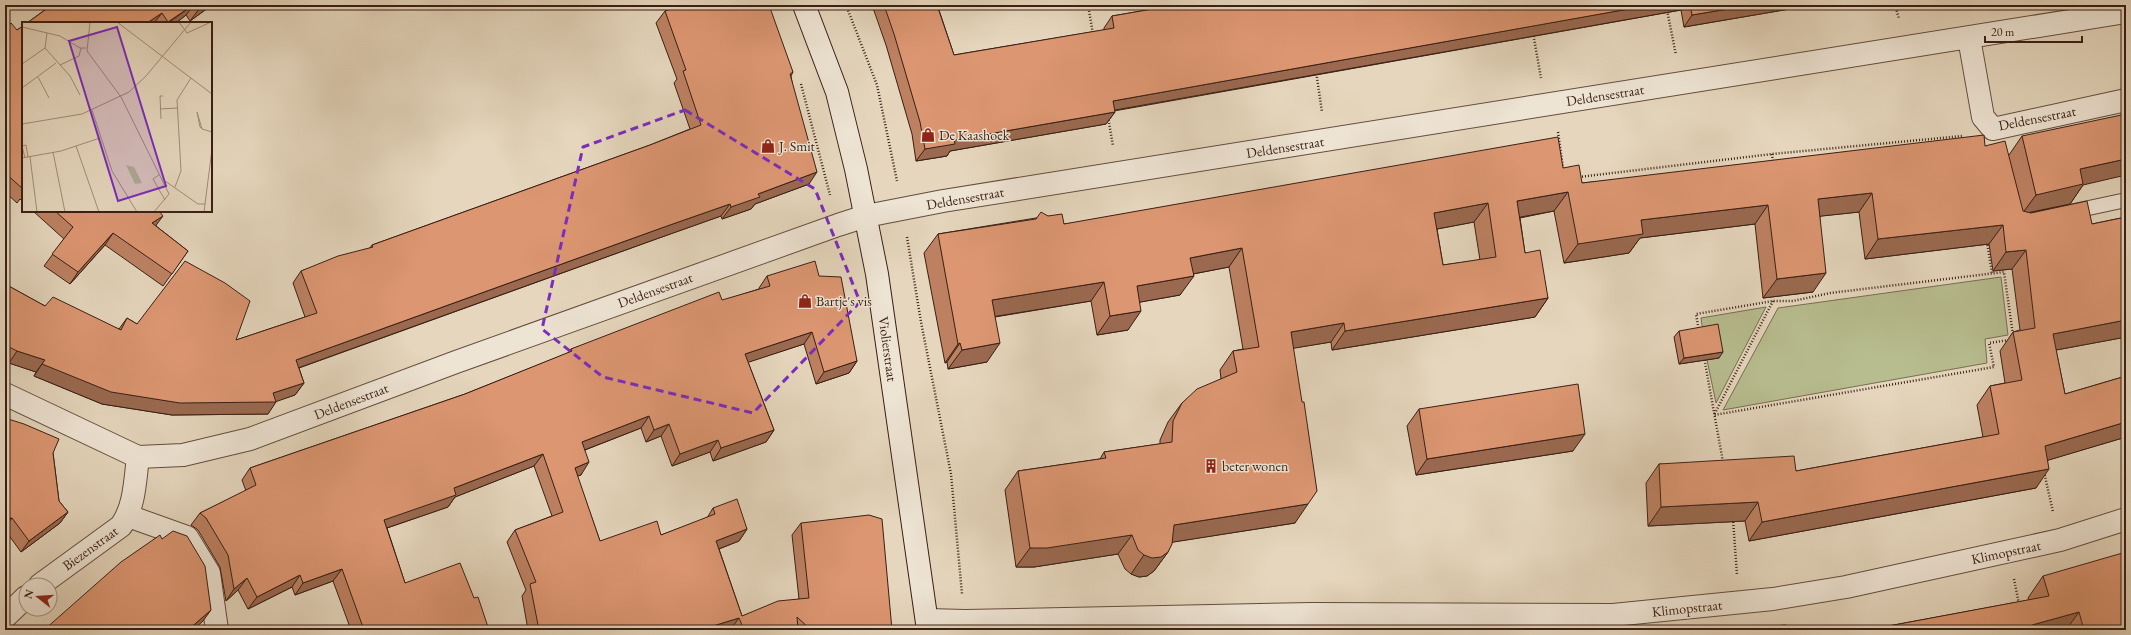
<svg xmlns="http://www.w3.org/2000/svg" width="2131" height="635" font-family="'EB Garamond',serif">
<rect width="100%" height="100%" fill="#e5d6bd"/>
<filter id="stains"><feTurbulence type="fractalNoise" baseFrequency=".005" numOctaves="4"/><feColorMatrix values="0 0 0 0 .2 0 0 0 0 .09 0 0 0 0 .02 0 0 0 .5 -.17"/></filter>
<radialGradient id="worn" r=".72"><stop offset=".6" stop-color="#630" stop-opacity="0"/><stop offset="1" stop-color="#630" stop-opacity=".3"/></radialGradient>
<g fill="#b7bd8f" stroke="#786e52">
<path d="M 2001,277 L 2008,335 L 1985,339 L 1987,363 L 1723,410 L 1778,308 Z"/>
<path d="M 1766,307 L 1716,403 L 1707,360 L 1701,318 Z"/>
</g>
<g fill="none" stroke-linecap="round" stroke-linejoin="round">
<defs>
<path id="service" d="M 2070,212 L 2126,200"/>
<g id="minor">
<path d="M 1969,38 L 1983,117 L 1993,129 L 2126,100"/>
<path d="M 5,394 L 138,457 L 183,455 L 250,439 L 456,362 L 838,225 L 866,216 L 943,201 L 2126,12"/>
<path d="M 128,516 L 187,537 L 209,573 L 217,630"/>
<path d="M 40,585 L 121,526 C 135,506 135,480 138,457"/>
<path d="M 5,617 L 26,597"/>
<path d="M 928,620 L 965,621 L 1312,614 L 1613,615 L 1773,599 L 1846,587 L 2060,540 L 2126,519"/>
</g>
<path id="secondary" d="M 804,5 L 837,92 L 856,169 L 877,274 L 928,630"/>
</defs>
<use href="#service" stroke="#644d3e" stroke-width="16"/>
<use href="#minor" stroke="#644d3e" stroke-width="24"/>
<use href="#secondary" stroke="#391f14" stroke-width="24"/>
<g stroke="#391f14" stroke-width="2.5" stroke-dasharray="1 2" stroke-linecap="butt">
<path d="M 846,5 L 877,85 L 897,181"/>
<path d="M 1088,5 L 1093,34"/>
<path d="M 1666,5 L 1676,55"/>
<path d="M 1895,5 L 1899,19"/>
<path d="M 1533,33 L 1541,78"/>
<path d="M 1316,71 L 1322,112"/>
<path d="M 801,84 L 830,195"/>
<path d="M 1108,117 L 1113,146"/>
<path d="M 1558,132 L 1563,168"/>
<path d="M 1772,154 L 1773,163"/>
<path d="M 1579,177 L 1772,154 L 1962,136"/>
<path d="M 907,237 L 921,322 L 951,474 L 962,594"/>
<path d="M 1987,242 L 1992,273"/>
<path d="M 1773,301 L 1714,415 L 1994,367 L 1989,343 L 2009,340"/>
<path d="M 1699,331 L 1696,314 L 1773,301 L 1793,301 L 1830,293 L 2004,272 L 2013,335"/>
<path d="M 1704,357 L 1723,462"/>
<path d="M 2044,472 L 2053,512"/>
<path d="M 1733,519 L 1737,575"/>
<path d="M 2014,579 L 2019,604"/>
</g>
<use href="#service" stroke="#eee4d4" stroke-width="14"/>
<use href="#minor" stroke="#eee4d4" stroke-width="22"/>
<use href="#secondary" stroke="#eee4d4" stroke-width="22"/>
</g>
<g fill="#bd8162" stroke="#391f14" fill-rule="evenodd">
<path d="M 51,5 L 212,5 L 190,21 L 186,15 L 176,23 L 27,23 L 50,6 Z"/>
<path d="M 872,5 L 952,5 L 939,10 L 954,55 L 1104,30 L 1104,28 L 1112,16 L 1176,5 L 1813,5 L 1684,27 L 1681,10 L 1642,17 L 1114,111 L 1115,112 L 1106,124 L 950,151 L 947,156 L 916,161 L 912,134 L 886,45 Z"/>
<path d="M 665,11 L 793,72 L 791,76 L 809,184 L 755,204 L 751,209 L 722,219 L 721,216 L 659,238 L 299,368 L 304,383 L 295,395 L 276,401 L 268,414 L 172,415 L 102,404 L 34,376 L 36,372 L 9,363 L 5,361 L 5,284 L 45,306 L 119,329 L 127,318 L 137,324 L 236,340 L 305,317 L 293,283 L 301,271 L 370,248 L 372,245 L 650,145 L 690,129 L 674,83 L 677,79 L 656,23 Z"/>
<path d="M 23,26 L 23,202 L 20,199 L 17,203 L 5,192 L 5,28 L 17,30 Z"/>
<path d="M 2022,136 L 2083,185 L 2070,204 L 2029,213 L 2092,224 L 2126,217 L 2126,337 L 2056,350 L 2065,394 L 2126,376 L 2126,437 L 2048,460 L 2036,488 L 1749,541 L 1745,521 L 1648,526 L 1646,483 L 1659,464 L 1796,471 L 1983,437 L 1977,405 L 1990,386 L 2005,383 L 2000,351 L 2013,332 L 2020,330 L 2012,269 L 1993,271 L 1989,244 L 1865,259 L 1859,212 L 1820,216 L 1813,292 L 1763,298 L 1755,224 L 1640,238 L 1629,253 L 1564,263 L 1554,211 L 1520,218 L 1525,253 L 1548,298 L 1535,317 L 1332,350 L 1331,342 L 1293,348 L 1295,523 L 1172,542 L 1168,552 L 1154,571 L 1147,576 L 1139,577 L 1131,574 L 1125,569 L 1118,554 L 1034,567 L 1016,567 L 1005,490 L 1018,471 L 1100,459 L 1104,452 L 1160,444 L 1160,440 L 1168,422 L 1182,403 L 1221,379 L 1220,370 L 1233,351 L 1243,349 L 1229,267 L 1193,274 L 1180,295 L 1140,302 L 1128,330 L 1097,335 L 1091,301 L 995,317 L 987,362 L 948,369 L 947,362 L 945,363 L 924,253 L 938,234 L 1048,216 L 1064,224 L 1563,168 L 1582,183 L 1985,146 L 2009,155 ZM 1474,222 L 1480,260 L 1443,265 L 1437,229 Z"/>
<path d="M 33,211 L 159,211 L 156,226 L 188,251 L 163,286 L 105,245 L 70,284 L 44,266 L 64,239 Z"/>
<path d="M 767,276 L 819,276 L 857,361 L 849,373 L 816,384 L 804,344 L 748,362 L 774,430 L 766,442 L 713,461 L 710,452 L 672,466 L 661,436 L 646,442 L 641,428 L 585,450 L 581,475 L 577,476 L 600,541 L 661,535 L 707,518 L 713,508 L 747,529 L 739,541 L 719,549 L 742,616 L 799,599 L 792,535 L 801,523 L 892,630 L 528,630 L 522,596 L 526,590 L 507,542 L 515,530 L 552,516 L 534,466 L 455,497 L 448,507 L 387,528 L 405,583 L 474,598 L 489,630 L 351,630 L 333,581 L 295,595 L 292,587 L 248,609 L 238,590 L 226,601 L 220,567 L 198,530 L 191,525 L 200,513 L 246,491 L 242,480 L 250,468 L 465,394 L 568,353 L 571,349 L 759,289 L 759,288 Z"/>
<path d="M 1679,331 L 1719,358 L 1679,364 L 1674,337 Z"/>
<path d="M 1419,409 L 1573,451 L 1416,475 L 1407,426 Z"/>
<path d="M 5,418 L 53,453 L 59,501 L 68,512 L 60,523 L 21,552 L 5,530 Z"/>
<path d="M 2043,576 L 2126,630 L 1867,630 L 2029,600 L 2028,598 Z"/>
</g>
<g fill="#9a6950" stroke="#391f14">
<path d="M 193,5 L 194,5 L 186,15 L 176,23 L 168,23 Z"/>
<path d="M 204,5 L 212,5 L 190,21 L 199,9 Z"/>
<path d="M 934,5 L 952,5 L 928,13 Z"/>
<path d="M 1650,5 L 1685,5 L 1681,10 L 1104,112 L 1113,101 Z"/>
<path d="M 1752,5 L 1813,5 L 1684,27 L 1692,15 Z"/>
<path d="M 162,13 L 154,23 L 147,23 Z"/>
<path d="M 1115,112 L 1106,124 L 950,151 L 947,156 L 916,161 L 925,149 L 954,140 Z"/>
<path d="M 2126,159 L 2126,175 L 2083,185 L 2070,204 L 2022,214 L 2036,195 L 2080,169 Z"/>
<path d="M 817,172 L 809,184 L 755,204 L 751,209 L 722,219 L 731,207 L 758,194 Z"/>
<path d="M 1568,192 L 1554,211 L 1504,220 L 1517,201 Z"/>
<path d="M 1872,193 L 1859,212 L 1804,218 L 1818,199 Z"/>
<path d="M 1488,203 L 1474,222 L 1421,232 L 1434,213 Z"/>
<path d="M 730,204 L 721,216 L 659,238 L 287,372 L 296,360 L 667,226 Z"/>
<path d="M 1768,205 L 1755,224 L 1640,238 L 1629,253 L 1564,263 L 1578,244 L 1641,220 Z"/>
<path d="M 163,216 L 154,228 L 152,223 Z"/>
<path d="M 2003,225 L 1989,244 L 1865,259 L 1878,239 Z"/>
<path d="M 113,233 L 105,245 L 70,284 L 78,272 Z"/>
<path d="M 1242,248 L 1229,267 L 1177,277 L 1190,258 Z"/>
<path d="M 2026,250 L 2012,269 L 1993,271 L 2006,252 Z"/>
<path d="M 1826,273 L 1813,292 L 1763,298 L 1777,279 Z"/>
<path d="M 1194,276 L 1180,295 L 1124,305 L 1137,286 Z"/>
<path d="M 1104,282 L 1091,301 L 979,319 L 992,300 Z"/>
<path d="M 1548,298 L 1535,317 L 1332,350 L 1345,331 Z"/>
<path d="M 1141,311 L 1128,330 L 1097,335 L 1110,316 Z"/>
<path d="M 2126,320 L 2126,337 L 2040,353 L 2053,334 Z"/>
<path d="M 1344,323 L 1331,342 L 1277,351 L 1291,332 Z"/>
<path d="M 812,332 L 804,344 L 737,366 L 745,354 Z"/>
<path d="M 960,343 L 947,362 L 945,363 L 958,344 Z"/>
<path d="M 1000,343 L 987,362 L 948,369 L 962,350 Z"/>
<path d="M 17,351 L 45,360 L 36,372 L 9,363 Z"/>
<path d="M 1723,352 L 1719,358 L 1679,364 L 1684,358 Z"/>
<path d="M 857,361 L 849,373 L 816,384 L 824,372 Z"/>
<path d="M 42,364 L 273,393 L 304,383 L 295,395 L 275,402 L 276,402 L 268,414 L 172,415 L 102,404 L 34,376 Z"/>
<path d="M 649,416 L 641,428 L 574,454 L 582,442 Z"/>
<path d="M 2126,422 L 2126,437 L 2032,465 L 2045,446 Z"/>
<path d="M 669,424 L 661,436 L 646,442 L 654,430 Z"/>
<path d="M 774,430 L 766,442 L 713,461 L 721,448 Z"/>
<path d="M 1585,434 L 1573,451 L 1416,475 L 1427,459 Z"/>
<path d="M 718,440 L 710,452 L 672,466 L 680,454 Z"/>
<path d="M 543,454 L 534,466 L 455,497 L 448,507 L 375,532 L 384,520 L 454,488 Z"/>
<path d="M 589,462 L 581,475 L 566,480 L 575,468 Z"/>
<path d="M 2049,469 L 2036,488 L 1749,541 L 1762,522 Z"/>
<path d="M 1758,502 L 1745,521 L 1648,526 L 1661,507 Z"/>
<path d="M 1308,504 L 1295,523 L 1161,544 L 1174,525 Z"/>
<path d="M 68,512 L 60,523 L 21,552 L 29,541 Z"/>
<path d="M 12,518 L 5,527 L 5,519 Z"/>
<path d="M 747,529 L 739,541 L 708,553 L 716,541 Z"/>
<path d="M 1132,535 L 1118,554 L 1034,567 L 1016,567 L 1030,548 Z"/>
<path d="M 1168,552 L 1154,571 L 1147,576 L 1139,577 L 1131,574 L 1144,555 Z"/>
<path d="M 342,569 L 333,581 L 295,595 L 303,583 Z"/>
<path d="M 300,575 L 292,587 L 248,609 L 257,597 Z"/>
<path d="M 247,578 L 238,590 L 226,601 L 234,589 Z"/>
<path d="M 211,610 L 203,621 L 193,630 L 188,630 Z"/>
<path d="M 2079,612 L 2066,630 L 2028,630 L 2032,625 Z"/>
<path d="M 739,618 L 730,630 L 700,630 Z"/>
</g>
<g fill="#dc9672" stroke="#391f14" fill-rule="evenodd">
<path d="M 52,5 L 193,5 L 168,22 L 162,13 L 147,23 L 27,23 Z"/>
<path d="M 196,5 L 204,5 L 199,9 Z"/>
<path d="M 681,5 L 769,5 L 793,72 L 790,74 L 817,172 L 758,194 L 760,197 L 731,207 L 730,204 L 667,226 L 296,360 L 304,383 L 273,393 L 276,402 L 180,403 L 111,392 L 42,364 L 45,360 L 17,351 L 5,345 L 5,284 L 45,306 L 53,297 L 121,330 L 127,318 L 137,324 L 185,261 L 225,283 L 250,301 L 236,340 L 317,313 L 301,271 L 338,256 L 373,247 L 372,245 L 650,145 L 701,125 L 683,71 L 686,70 L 665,11 Z"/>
<path d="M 884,5 L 937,5 L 954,55 L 1114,28 L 1112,16 L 1176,5 L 1651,5 L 1113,101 L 1115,112 L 954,140 L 955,144 L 925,149 L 920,122 L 894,34 Z"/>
<path d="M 1690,5 L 1752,5 L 1692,15 Z"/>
<path d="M 11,23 L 17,30 L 23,26 L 23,189 L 5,173 L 5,28 Z"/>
<path d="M 2126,114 L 2126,159 L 2080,169 L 2083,184 L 2036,195 L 2022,136 Z"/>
<path d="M 1984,135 L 1985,146 L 2005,141 L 2023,211 L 2031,213 L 2087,201 L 2092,224 L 2126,217 L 2126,320 L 2053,334 L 2065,394 L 2126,376 L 2126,422 L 2045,446 L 2049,469 L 1762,522 L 1758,502 L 1661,507 L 1659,464 L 1794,456 L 1796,471 L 1999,434 L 1990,386 L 2022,380 L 2013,332 L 2035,328 L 2026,250 L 2006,252 L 2003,225 L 1878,239 L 1872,193 L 1818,199 L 1826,273 L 1777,279 L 1768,205 L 1641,220 L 1643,234 L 1578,244 L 1568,192 L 1517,201 L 1525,253 L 1540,250 L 1548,298 L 1345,331 L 1344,323 L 1291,332 L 1302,402 L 1304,402 L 1317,491 L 1308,504 L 1174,525 L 1172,544 L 1168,552 L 1161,557 L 1152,558 L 1144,555 L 1138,550 L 1132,535 L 1047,548 L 1030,548 L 1018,471 L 1106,458 L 1104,452 L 1172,442 L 1173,421 L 1182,403 L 1197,389 L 1237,372 L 1233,351 L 1259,347 L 1242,248 L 1190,258 L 1194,276 L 1137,286 L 1141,311 L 1110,316 L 1104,282 L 992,300 L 1000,343 L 962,350 L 960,343 L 958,344 L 938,234 L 1036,219 L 1041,212 L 1048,216 L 1062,214 L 1064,224 L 1558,137 L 1563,168 L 1579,165 L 1582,183 ZM 1488,203 L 1496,257 L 1443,265 L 1434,213 Z"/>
<path d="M 55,211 L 159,211 L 163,216 L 152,223 L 188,251 L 172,274 L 113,233 L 78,272 L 52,254 L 73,227 Z"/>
<path d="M 815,261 L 819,276 L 841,277 L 857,361 L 824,372 L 812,332 L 745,354 L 774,430 L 721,448 L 718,440 L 680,454 L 669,424 L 654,430 L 649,416 L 582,442 L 589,462 L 575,468 L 600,541 L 657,521 L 661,535 L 715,514 L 713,508 L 737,499 L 747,529 L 716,541 L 742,616 L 778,601 L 809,598 L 801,523 L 869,515 L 882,519 L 892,630 L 811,630 L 797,617 L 798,630 L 744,630 L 739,618 L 700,630 L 539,630 L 530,584 L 536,582 L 515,530 L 563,512 L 543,454 L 454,488 L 456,495 L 384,520 L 405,583 L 460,563 L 474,598 L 478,597 L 489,630 L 364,630 L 342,569 L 303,583 L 300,575 L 257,597 L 247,578 L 234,589 L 228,555 L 206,518 L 200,513 L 256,485 L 250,468 L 465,394 L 572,351 L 571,349 L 719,292 L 722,300 L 770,286 L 767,276 Z"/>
<path d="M 1718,324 L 1723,352 L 1684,358 L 1679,331 Z"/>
<path d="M 1578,384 L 1585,434 L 1427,459 L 1419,409 Z"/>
<path d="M 5,418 L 24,424 L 59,439 L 53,453 L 59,501 L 68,512 L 29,541 L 12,518 L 5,519 Z"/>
<path d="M 173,531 L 187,536 L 205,566 L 211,610 L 188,630 L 44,630 L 121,562 L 160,535 L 162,539 Z"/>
<path d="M 2126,552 L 2126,630 L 2084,630 L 2079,612 L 2032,625 L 2033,630 L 1867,630 L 2049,596 L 2043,576 Z"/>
<path d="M 1786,625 L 1787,630 L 1716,630 Z"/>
<path d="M 1176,627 L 1176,630 L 1066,630 L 1066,629 Z"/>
</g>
<path fill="none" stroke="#7b2cbf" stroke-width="3" stroke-dasharray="8 5" stroke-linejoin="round" d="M 685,110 L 815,189 L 860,302 L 753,413 L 603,377 L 542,329 L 583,147 Z"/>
<defs>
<symbol id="shop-bare" viewBox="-9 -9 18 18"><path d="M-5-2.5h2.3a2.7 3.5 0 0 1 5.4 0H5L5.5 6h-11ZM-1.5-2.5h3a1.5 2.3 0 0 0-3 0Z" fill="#8f2418" stroke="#eee4d4" stroke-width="2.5" paint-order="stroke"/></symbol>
<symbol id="building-bare" viewBox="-9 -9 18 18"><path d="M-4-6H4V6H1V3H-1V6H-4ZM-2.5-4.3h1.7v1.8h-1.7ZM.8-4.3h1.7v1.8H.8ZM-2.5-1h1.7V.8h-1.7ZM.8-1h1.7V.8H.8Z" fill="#8f2418" stroke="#eee4d4" stroke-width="2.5" paint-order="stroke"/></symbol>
</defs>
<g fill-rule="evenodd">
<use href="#shop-bare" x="918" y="125" width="20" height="20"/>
<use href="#shop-bare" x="758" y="136" width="20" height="20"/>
<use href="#shop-bare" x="795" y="291" width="20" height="20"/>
<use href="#building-bare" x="1201" y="456" width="20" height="20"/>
</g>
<g text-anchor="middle" stroke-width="3" stroke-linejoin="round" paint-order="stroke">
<g font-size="14" fill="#391f14" stroke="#eee4d4">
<text transform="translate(1605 95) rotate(-9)" y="5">Deldensestraat</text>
<text transform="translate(2037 118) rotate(-11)" y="5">Deldensestraat</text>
<text transform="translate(1285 147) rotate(-9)" y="5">Deldensestraat</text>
<text transform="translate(965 198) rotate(-10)" y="5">Deldensestraat</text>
<text transform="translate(655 290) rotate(-20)" y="5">Deldensestraat</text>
<text transform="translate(888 349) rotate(82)" y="5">Violierstraat</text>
<text transform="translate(351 401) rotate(-21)" y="5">Deldensestraat</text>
<text transform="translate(90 548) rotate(-36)" y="5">Biezenstraat</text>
<text transform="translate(2006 552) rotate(-12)" y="5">Klimopstraat</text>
<text transform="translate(1687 608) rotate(-6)" y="5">Klimopstraat</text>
</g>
<g font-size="14" fill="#391f14" stroke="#eee4d4" text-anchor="start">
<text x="939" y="140">De Kaashoek</text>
<text x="779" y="151">J. Smit</text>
<text x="816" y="306">Bartje's vis</text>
<text x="1222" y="471">beter wonen</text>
</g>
</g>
<g transform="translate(22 22)">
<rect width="190" height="190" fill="#e5d6bd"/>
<path d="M 104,143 L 112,145 L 120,161 L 113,162 Z" fill="#b7bd8f"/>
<path fill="none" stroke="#a08d79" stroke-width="1" d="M 68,0 L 65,29 L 99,75 L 147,172 L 132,190M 95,0 L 190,72M 157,0 L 165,11 L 189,0M 0,5 L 38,14 L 58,26 L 64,26M 23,26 L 48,54 L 58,73M 0,42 L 23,26 L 25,11M 38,43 L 57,34 L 59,26M 16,55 L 27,76M 0,66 L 34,41M 138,87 L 155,86M 70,88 L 90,149 L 115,190M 139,97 L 138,74 L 141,74M 0,102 L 60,92 L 107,70 L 124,54 L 169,0M 180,107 L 175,90 L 178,105 L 180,107 L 190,110M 54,124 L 77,190M 31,130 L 43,190M 8,135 L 15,190M 0,136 L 39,129 L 78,116M 3,136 L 0,124 L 4,123 L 6,135M 137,153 L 131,157 L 143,178M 143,159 L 176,182 L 183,182M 153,165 L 159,149 L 155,78 L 169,56M 182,190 L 190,127"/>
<path fill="#7b2cbf" fill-opacity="0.15" stroke="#7b2cbf" stroke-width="2" d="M 95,5 L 144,164 L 96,179 L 47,19 Z"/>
<rect width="190" height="190" fill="none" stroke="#391f14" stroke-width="2"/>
</g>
<rect width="2131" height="635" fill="none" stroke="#e5d6bd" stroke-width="20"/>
<rect x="6" y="6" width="2119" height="623" fill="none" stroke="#391f14" stroke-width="2"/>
<rect x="10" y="10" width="2111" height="615" fill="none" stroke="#391f14"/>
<g transform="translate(38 597) rotate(287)"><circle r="19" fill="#eee4d4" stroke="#a69587"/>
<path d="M0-3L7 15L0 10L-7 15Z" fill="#8f2418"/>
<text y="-6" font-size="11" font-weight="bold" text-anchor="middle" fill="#391f14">N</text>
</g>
<path d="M1985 36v6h97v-6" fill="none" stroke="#391f14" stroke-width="2"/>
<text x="1991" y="36" font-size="12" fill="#391f14" stroke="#eee4d4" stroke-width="3" paint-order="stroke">20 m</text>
<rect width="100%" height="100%" filter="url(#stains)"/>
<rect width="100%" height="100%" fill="url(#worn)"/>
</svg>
